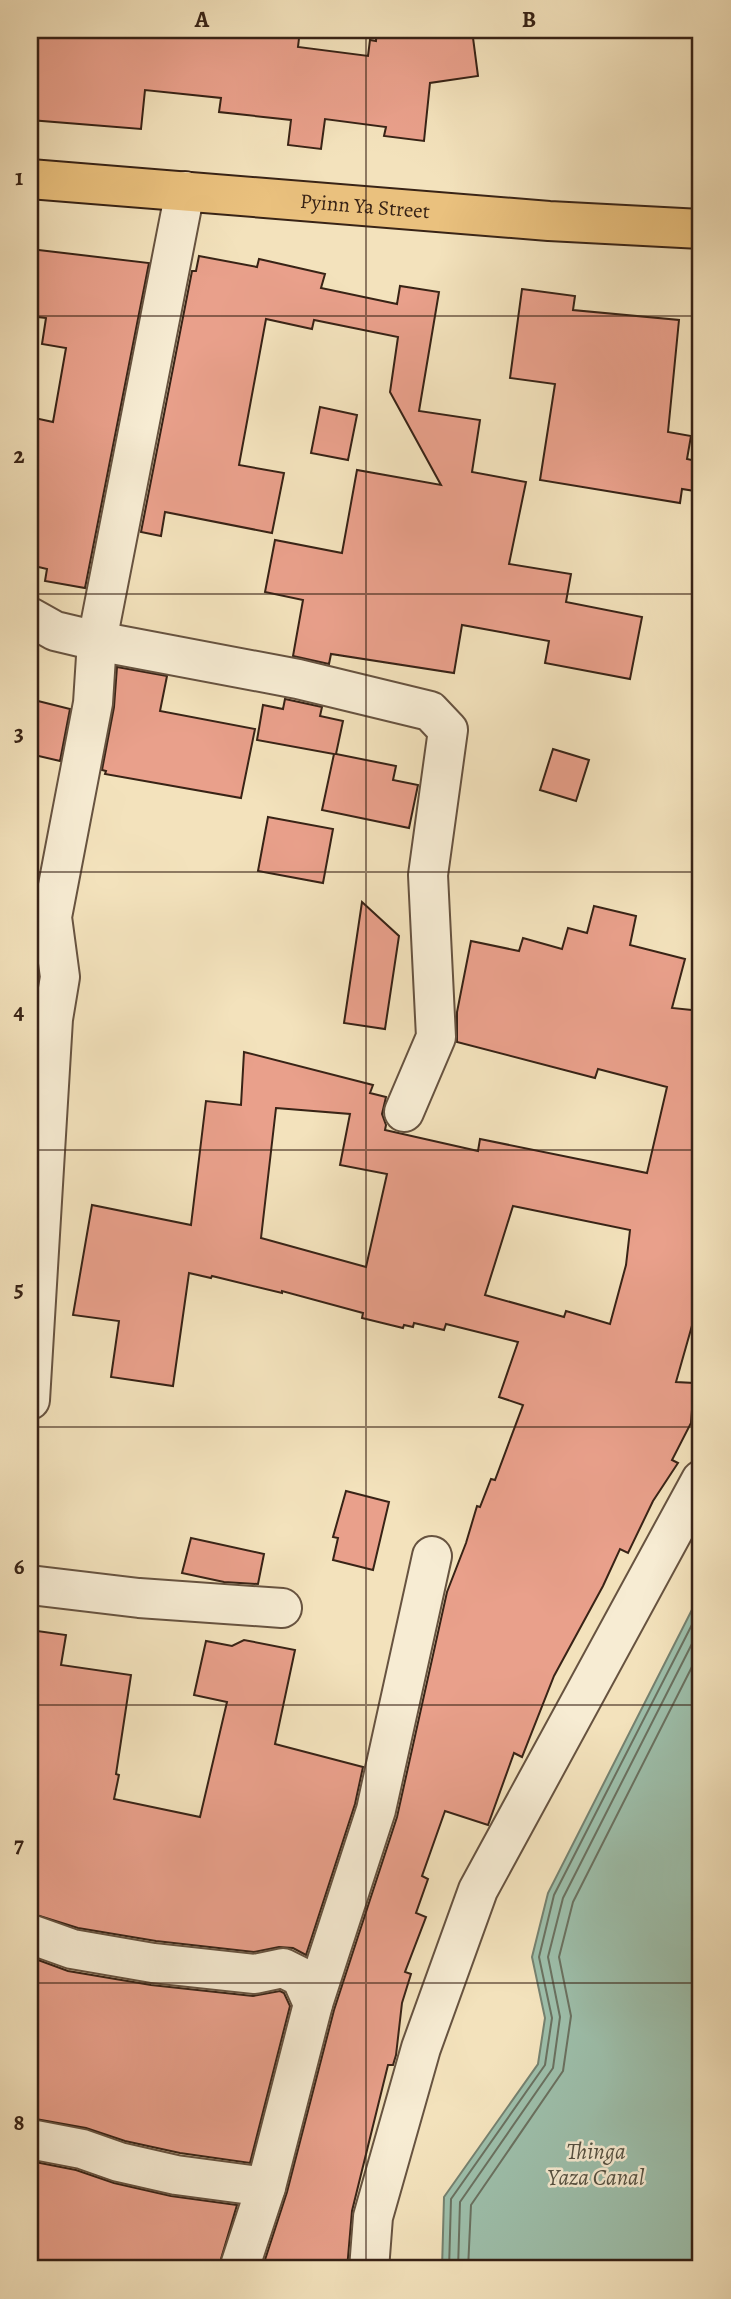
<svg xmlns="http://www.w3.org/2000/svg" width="731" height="2299" font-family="Alegreya,serif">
<rect width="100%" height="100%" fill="#f3e2bc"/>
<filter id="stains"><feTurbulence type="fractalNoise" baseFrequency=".00286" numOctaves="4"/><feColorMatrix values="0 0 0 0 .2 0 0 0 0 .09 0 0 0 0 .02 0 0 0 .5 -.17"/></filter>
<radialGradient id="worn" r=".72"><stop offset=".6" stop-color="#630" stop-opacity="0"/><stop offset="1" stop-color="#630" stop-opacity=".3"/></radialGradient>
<path fill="#9dbfab" stroke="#75816f" stroke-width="2" d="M 701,1592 L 701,2269 L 442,2269 L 444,2197 L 538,2064 L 545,2018 L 532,1957 L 548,1893 Z"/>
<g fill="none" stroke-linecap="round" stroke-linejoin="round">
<g stroke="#6a7160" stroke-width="2">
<path d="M 449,2269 L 451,2199 L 545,2065 L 552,2018 L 539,1957 L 554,1895 L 701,1607"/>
<path d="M 458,2269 L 460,2202 L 553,2068 L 560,2017 L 548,1957 L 563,1898 L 701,1626"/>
<path d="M 468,2269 L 471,2205 L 563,2071 L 571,2016 L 559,1957 L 573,1902 L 701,1649"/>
</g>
</g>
<g fill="#e9a08b" stroke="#382316" stroke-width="2" fill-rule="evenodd">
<path d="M 30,30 L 300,30 L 298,47 L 368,56 L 370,40 L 376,41 L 377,30 L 472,30 L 478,76 L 430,83 L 424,141 L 384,136 L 386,127 L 325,119 L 321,149 L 288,145 L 291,120 L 219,112 L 221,98 L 145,90 L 141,129 L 30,120 Z"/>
<path d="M 30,249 L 149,263 L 85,588 L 45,581 L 47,569 L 30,565 L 30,417 L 53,422 L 66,348 L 42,344 L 46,318 L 30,316 Z"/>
<path d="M 199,256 L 257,267 L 259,259 L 325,274 L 321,288 L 397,304 L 400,286 L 439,292 L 419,411 L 480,420 L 472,472 L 526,482 L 509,564 L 571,574 L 566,602 L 642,617 L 630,679 L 545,663 L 549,641 L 462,625 L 454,673 L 331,654 L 329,664 L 293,656 L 303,600 L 265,592 L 275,540 L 342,553 L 357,470 L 441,485 L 390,392 L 398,337 L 314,320 L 312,329 L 266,319 L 239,465 L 284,473 L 272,533 L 165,512 L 161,536 L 141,532 L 192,271 L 196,271 Z"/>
<path d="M 522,289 L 575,296 L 573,310 L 679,320 L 668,432 L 691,436 L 687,459 L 701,462 L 701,492 L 682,489 L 680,503 L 540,480 L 555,384 L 510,378 Z"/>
<path d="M 320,407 L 357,415 L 348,460 L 311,453 Z"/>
<path d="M 117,667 L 167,676 L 160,711 L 255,729 L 241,798 L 105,774 L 106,771 L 102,770 L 114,707 Z"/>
<path d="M 30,699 L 70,709 L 60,761 L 30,754 Z"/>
<path d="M 285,699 L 322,707 L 320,716 L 343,721 L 336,754 L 396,766 L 393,780 L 418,785 L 409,828 L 322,810 L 334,754 L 257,740 L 263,705 L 283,709 Z"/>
<path d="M 553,749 L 589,760 L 576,801 L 540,790 Z"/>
<path d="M 268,817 L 333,829 L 323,883 L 258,871 Z"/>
<path d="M 362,902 L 399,936 L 385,1029 L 344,1023 Z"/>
<path d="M 594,906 L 636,916 L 630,945 L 685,959 L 672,1008 L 701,1011 L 701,1277 L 695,1315 L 676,1382 L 694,1383 L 691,1423 L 672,1460 L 678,1463 L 653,1501 L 628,1553 L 620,1549 L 603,1586 L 554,1676 L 522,1757 L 514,1753 L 488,1825 L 445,1811 L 422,1876 L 428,1879 L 416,1913 L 426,1917 L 405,1972 L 411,1974 L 402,2003 L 396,2055 L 393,2065 L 388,2065 L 352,2211 L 347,2269 L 262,2269 L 287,2192 L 334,2010 L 397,1817 L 447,1592 L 466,1543 L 477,1506 L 480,1507 L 491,1479 L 495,1480 L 523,1405 L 499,1397 L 518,1342 L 446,1324 L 444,1330 L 414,1323 L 413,1327 L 404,1325 L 403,1328 L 362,1318 L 363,1313 L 282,1291 L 282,1293 L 212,1276 L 211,1278 L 189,1273 L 173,1386 L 111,1377 L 119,1321 L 73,1315 L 92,1205 L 191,1225 L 206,1101 L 241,1105 L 244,1052 L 373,1085 L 370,1093 L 386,1097 L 382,1114 L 386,1125 L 385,1130 L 478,1151 L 480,1139 L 647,1173 L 667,1087 L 598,1069 L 595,1078 L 457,1042 L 457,1012 L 471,941 L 519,951 L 523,938 L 562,949 L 568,928 L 587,933 ZM 276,1108 L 350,1114 L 340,1165 L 387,1174 L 366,1267 L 261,1238 ZM 513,1206 L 630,1230 L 626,1265 L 610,1324 L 566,1311 L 564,1317 L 485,1295 Z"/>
<path d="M 346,1491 L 389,1502 L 373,1570 L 333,1560 L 338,1538 L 333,1537 Z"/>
<path d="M 191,1538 L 264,1554 L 258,1584 L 224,1582 L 182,1573 Z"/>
<path d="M 30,1630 L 66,1635 L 61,1665 L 131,1675 L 116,1774 L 119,1775 L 114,1799 L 200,1817 L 227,1702 L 194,1695 L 206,1641 L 232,1646 L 244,1640 L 295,1650 L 275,1744 L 363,1767 L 355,1804 L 306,1955 L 293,1948 L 279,1947 L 254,1952 L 156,1941 L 78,1928 L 30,1913 Z"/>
<path d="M 30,1957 L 68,1971 L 151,1985 L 253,1996 L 280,1991 L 284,1993 L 290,2006 L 250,2163 L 180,2153 L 125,2141 L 86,2128 L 30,2118 Z"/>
<path d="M 30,2161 L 76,2170 L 114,2183 L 171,2196 L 237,2205 L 218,2269 L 123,2269 L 30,2259 Z"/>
</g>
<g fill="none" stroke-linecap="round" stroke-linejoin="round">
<defs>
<g id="minor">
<path d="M 30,617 L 55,631 L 97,641 L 298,679 L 430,711 L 448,730 L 428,875 L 436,1037 L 404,1112"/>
<path d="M 30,1400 L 53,1019 L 60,977 L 52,917 L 93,703 L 97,641 L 185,191"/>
<path d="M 30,1585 L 139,1598 L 282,1608"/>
<path d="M 30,1934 L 72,1949 L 153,1963 L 255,1974 L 283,1968 L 301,1977 L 313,2004 L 266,2187 L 239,2269"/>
<path d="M 313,2004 L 376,1810 L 432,1556"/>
<path d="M 30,2139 L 82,2149 L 119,2162 L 176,2175 L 266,2187"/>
<path d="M 369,2269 L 373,2217 L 421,2048 L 478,1890 L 701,1480"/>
</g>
<g id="major">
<path id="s1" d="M 30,179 L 549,221 L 701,229"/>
</g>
</defs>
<use href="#minor" stroke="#675340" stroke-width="42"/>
<use href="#major" stroke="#382316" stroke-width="42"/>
<use href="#minor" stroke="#f7ecd3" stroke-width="38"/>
<use href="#major" stroke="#eac17e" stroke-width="38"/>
</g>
<path fill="none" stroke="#382316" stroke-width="2" stroke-opacity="0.55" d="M 366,30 L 366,2269M 30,316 L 701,316M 30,594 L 701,594M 30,872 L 701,872M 30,1150 L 701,1150M 30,1427 L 701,1427M 30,1705 L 701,1705M 30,1983 L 701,1983"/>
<g text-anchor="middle" stroke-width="5" stroke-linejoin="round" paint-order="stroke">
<g font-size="21" fill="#382316" stroke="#f7ecd3">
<text dy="7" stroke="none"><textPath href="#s1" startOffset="336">Pyinn Ya Street</textPath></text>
</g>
<g font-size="23" font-style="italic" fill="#565243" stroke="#f7ecd3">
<text x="596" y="2159">Thinga<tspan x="596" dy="26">Yaza Canal</tspan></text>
</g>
</g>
<rect width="731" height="2299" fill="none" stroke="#f3e2bc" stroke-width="77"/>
<rect x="38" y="38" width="654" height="2222" fill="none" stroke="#382316" stroke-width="2.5"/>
<g font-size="23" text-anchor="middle" font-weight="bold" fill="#382316">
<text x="202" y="27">A</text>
<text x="529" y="27">B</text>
<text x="19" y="185">1</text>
<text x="19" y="463">2</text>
<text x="19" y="741">3</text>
<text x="19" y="1019">4</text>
<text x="19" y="1296">5</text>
<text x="19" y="1574">6</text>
<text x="19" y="1852">7</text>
<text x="19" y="2130">8</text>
</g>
<rect width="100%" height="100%" filter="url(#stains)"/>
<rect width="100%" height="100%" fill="url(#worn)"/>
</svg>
